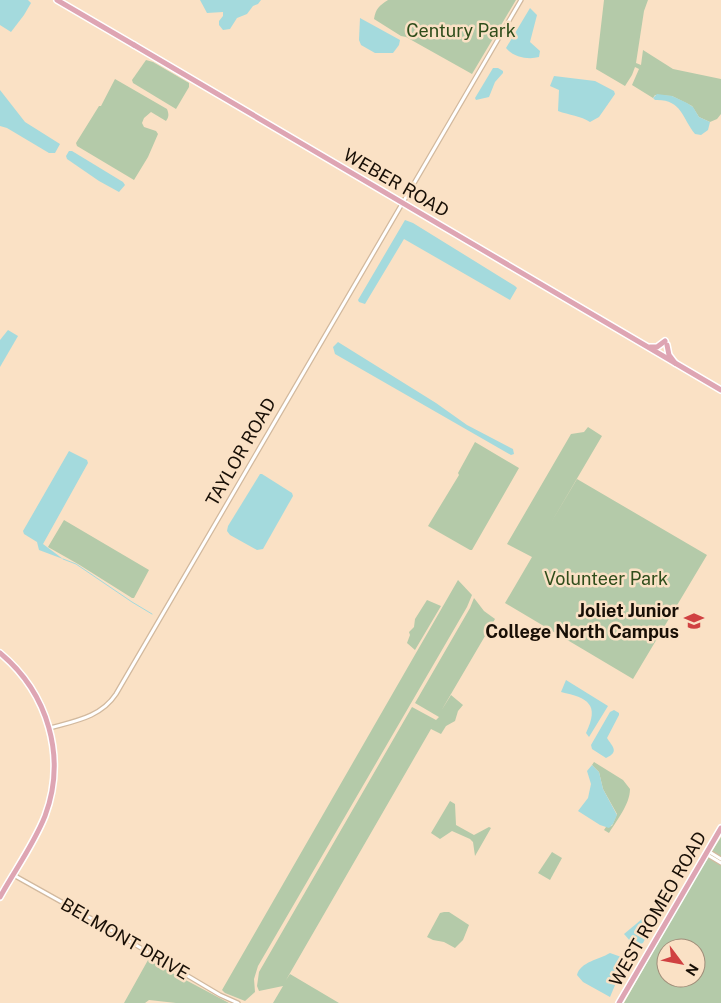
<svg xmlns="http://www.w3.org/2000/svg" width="721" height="1003" font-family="'Public Sans',sans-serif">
<rect width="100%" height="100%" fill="#fae1c5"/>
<g fill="#b4caa9" fill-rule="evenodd">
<path d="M 388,0 L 516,0 L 472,74 L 406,37 L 401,36 L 374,19 C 376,8 379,6 388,0 Z"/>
<path d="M 604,0 L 648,0 L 644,11 L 636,63 L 641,65 L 643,50 L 673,69 L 721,79 L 721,114 L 717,119 L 710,122 L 699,117 L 692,106 L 672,96 L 655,95 L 653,98 L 632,85 L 639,69 L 635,67 L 632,75 L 625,86 L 596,69 Z"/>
<path d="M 146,60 L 153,62 L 189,83 L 189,87 L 176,109 L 133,83 L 132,80 Z"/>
<path d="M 115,79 L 167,109 C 169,114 169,117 166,121 L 151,112 L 144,118 L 142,123 L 144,127 L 156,131 L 158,134 L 148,157 L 134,180 L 77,146 L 76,143 L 99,106 L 101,106 Z"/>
<path d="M 588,427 L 602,436 L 552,521 L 577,479 L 707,555 L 633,679 L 505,603 L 532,557 L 507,544 L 571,434 L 584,432 Z"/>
<path d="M 475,442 L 519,468 L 472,550 L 470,550 L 428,526 L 459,475 L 458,473 Z"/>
<path d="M 64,520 L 149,570 L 134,598 L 132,598 L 78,564 L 48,547 Z"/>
<path d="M 458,580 L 472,595 L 467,607 L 258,966 L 254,979 L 255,992 L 245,1001 L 225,993 L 222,990 Z"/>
<path d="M 474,598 L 484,611 L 495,619 L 441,711 L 451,695 L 463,705 L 458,711 L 455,721 L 446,726 L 441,734 L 431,729 L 286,980 L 290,974 L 339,1003 L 273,1003 L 283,986 L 259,991 L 257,986 L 259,972 L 412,707 L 436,720 L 439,717 L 415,703 L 470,608 Z"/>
<path d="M 427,600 L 441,606 L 415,650 L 407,643 L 410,635 L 409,632 L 414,627 L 415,619 Z"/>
<path d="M 594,762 L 623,780 L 630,789 C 630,804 617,820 609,833 L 604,830 L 606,827 L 612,826 L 617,814 L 603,789 L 599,772 L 592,765 Z"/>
<path d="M 450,801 L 455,804 L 456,825 L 474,835 L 489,827 L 491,828 L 475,856 L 473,842 L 470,839 L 452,831 L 440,839 L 431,833 Z"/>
<path d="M 721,837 L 721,1003 L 624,1003 L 688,890 ZM 666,948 L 696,948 L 696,978 L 666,978 Z"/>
<path d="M 552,852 L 562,858 L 550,880 L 538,873 Z"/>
<path d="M 444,912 L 449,912 L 469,925 L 463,940 L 455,948 L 444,942 L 433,940 L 427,937 L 440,913 Z"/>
<path d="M 148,960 L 229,1003 L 176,1003 L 149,1000 L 145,1003 L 124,1003 Z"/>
</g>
<g fill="#a4dadd">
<path d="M 0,0 L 28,0 L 31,3 L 24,15 L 11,32 L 0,25 Z"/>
<path d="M 200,0 L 261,0 L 258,4 L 253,6 L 247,14 L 237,18 L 230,29 L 223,30 L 219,25 L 219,21 L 223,16 L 223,12 L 207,13 Z"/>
<path d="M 530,8 L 537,15 L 530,42 L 540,51 L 539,57 C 528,60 513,57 506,48 Z"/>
<path d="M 360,18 L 400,40 L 399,45 L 393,53 L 375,53 L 361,45 L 359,40 Z"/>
<path d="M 493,68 L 498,68 L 503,71 L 503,73 L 495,82 L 489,97 L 476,100 L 475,98 Z"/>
<path d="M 554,76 L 595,81 L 614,91 L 615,94 L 599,117 L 590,122 C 581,116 569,115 558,111 L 559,90 L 550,86 Z"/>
<path d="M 0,90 L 25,122 L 60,144 L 55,153 L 49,153 L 7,128 L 0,126 Z"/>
<path d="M 657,94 L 672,96 L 687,103 L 693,107 L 699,117 L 710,122 L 708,130 L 701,135 L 695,134 C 682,118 682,99 655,100 L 653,98 Z"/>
<path d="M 69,151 L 72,151 L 123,182 L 125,185 L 119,192 L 99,181 L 67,159 L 66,156 Z"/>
<path d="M 405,220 L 413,223 L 515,286 L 517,288 L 510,300 L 404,239 L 365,304 L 359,302 L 358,300 Z"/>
<path d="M 8,330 L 18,336 L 0,367 L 0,340 Z"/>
<path d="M 338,342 L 436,403 L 467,425 L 513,449 L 514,454 L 511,455 L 335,354 L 333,347 Z"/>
<path d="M 69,451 L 87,460 L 88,463 L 43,544 L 63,559 L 39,550 L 37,542 L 24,534 L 23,531 Z"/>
<path d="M 260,474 L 262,474 L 292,493 L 293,496 L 263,549 L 257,550 L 230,535 L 227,531 L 228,526 Z"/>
<path d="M 566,680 L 608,706 L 589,737 L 586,733 C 600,704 588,698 561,692 Z"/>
<path d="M 614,710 L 619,713 L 619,715 L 607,738 C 612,746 620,752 606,758 L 592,749 L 591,745 L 610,712 Z"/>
<path d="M 592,765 L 599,772 L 603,789 L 617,815 L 613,824 L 609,828 L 600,825 L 578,811 L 588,798 L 591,784 L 587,771 Z"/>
<path d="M 642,919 L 647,919 L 652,926 L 643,943 L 637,945 L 631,942 L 624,934 Z"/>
<path d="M 610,953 L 627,959 L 629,964 L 618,978 L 610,997 L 583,982 L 577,975 C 580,962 600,959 610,953 Z"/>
</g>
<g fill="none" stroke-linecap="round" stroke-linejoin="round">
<path stroke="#a4dadd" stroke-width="1" d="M 63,559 L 76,564 L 132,602 L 152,614"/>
<defs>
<g id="minor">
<path d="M 50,728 C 75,721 101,717 116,694 L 521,0"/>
<path d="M 708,851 L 721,859"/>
<path d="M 706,854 L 721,863"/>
<path d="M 13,873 L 17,877 L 92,919 L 220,995 L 238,1003"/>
</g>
<g id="major">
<path d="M 57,0 L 134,45"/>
<path d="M 134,45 L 721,390"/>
<path d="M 667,345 L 669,355 L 675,363"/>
<path d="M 650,347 L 657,347 L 665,341"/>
<path d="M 0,653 C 48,693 67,757 45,816 C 34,844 15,870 0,897"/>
<path d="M 619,1003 L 721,828"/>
</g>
</defs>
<use href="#minor" stroke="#d2b99e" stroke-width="5.5"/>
<use href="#major" stroke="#fff" stroke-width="8"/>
<use href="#minor" stroke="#fff" stroke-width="3"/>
<use href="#major" stroke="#dea5b3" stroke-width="5"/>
</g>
<defs>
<symbol id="university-bare" viewBox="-9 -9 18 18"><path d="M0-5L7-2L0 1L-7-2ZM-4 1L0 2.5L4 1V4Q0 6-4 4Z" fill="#d04141" stroke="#fae1c5" stroke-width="2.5" paint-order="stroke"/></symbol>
</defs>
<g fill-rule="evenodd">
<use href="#university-bare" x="680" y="607" width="28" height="28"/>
</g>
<g text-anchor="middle" stroke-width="5" stroke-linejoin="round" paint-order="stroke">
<g font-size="18" fill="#2f4d1b" stroke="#fae1c5">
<text x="461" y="37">Century Park</text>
<text x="606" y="585">Volunteer Park</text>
</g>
<g font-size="18" fill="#180f06" stroke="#fae1c5">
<text transform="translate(396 183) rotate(30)" y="6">WEBER ROAD</text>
<text transform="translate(241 452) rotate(-60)" y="6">TAYLOR ROAD</text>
<text transform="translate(658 909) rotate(-60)" y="6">WEST ROMEO ROAD</text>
<text transform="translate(125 939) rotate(30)" y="6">BELMONT DRIVE</text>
</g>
<g font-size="18" font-weight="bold" fill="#180f06" stroke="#fae1c5" text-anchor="end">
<text x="679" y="617">Joliet Junior<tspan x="679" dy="21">College North Campus</tspan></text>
</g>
</g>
<g transform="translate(681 963) rotate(122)"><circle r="24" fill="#fae1c5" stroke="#a08d79"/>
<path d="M0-4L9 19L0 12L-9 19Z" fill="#d04141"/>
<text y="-8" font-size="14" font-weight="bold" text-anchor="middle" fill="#180f06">N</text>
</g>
</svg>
